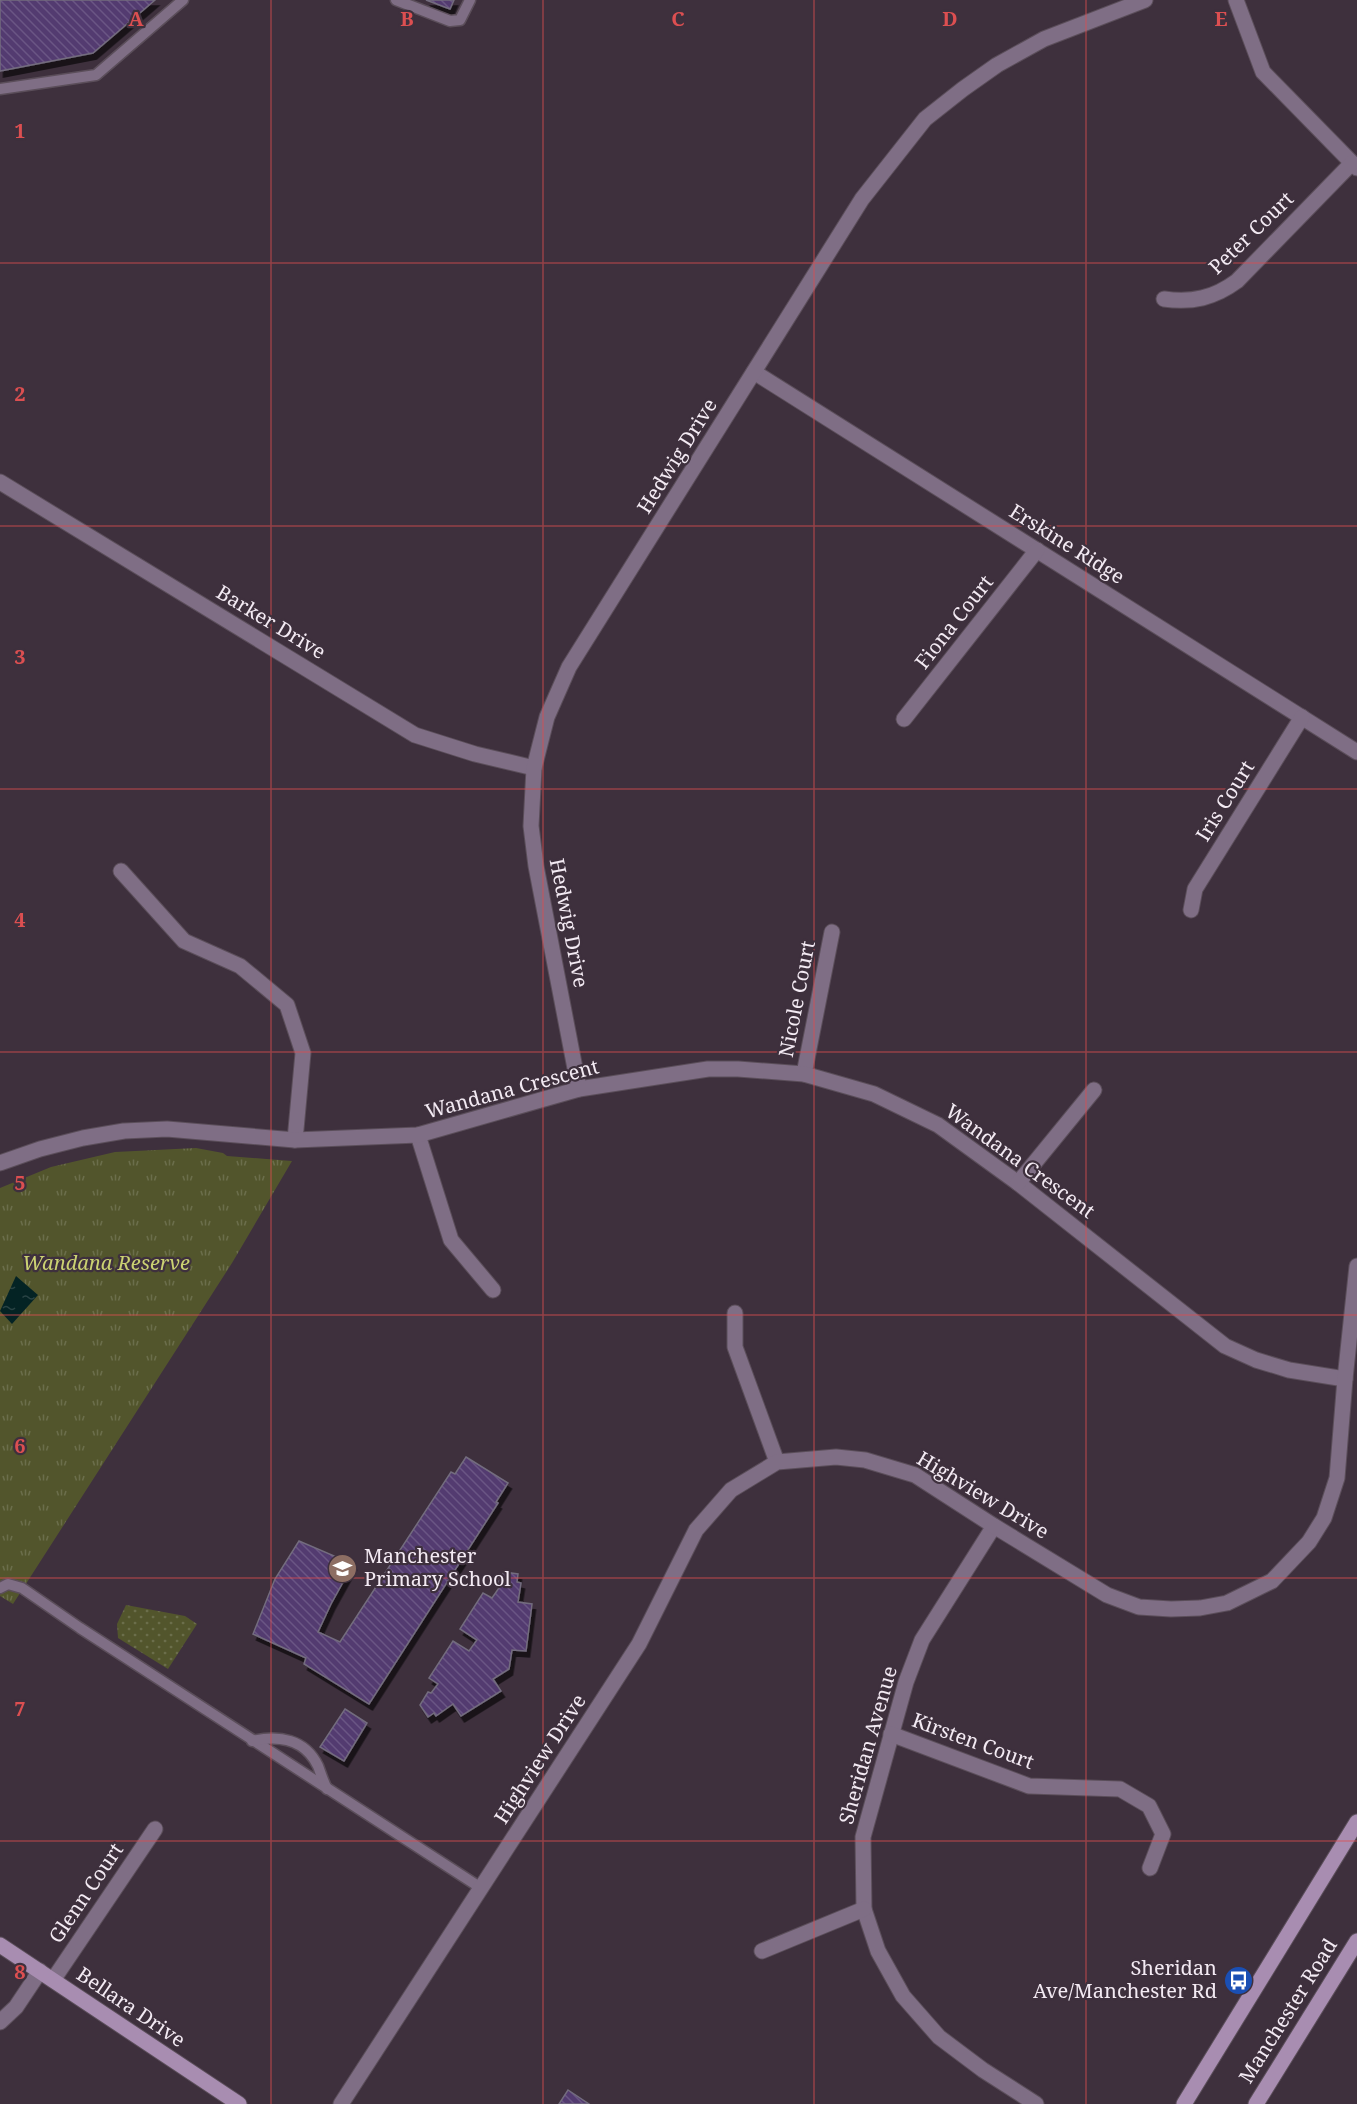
<svg xmlns="http://www.w3.org/2000/svg" width="1357" height="2104" font-family="'Noto Serif',serif">
<defs>
<pattern id="grass-dots" width="8" height="8" patternUnits="userSpaceOnUse" patternTransform="scale(1.5)"><rect width="8" height="8" fill="#52552c"/><path d="M2 2h.1M6 6h.1" fill="none" stroke="#6b6e4b" stroke-width="1.8" stroke-linecap="round"/></pattern>
<pattern id="park-tufts" width="24" height="20" patternUnits="userSpaceOnUse" patternTransform="scale(1.5)"><rect width="24" height="20" fill="#52552c"/><path d="M3 7l-1-3M5 7V3M7 7l1-3M15 17l-1-3M17 17v-4M19 17l1-3" fill="none" stroke="#6b6e4b"/></pattern>
<pattern id="water-ripples" width="26" height="14" patternUnits="userSpaceOnUse" patternTransform="scale(1.5)"><rect width="26" height="14" fill="#042324"/><path d="M2 4q2-2 4 0t4 0M15 11q2-2 4 0t4 0" fill="none" stroke="#294344"/></pattern>
<pattern id="building-back-hatch" width="6" height="6" patternUnits="userSpaceOnUse" patternTransform="scale(1.5)"><rect width="6" height="6" fill="#523a6f"/><path d="M-1 5l2 2M0 0l6 6M5-1l2 2" fill="none" stroke="#6b5784"/></pattern>
<filter id="shadow"><feDropShadow dx="3.5" dy="6" stdDeviation="0" flood-color="#0009"/></filter>
</defs>
<rect width="100%" height="100%" fill="#3e303d"/>
<path fill="url(#grass-dots)" d="M 126,1605 L 185,1616 L 197,1624 L 168,1669 L 118,1638 L 117,1624 Z"/>
<path fill="url(#park-tufts)" d="M 196,1148 L 223,1153 L 227,1156 L 292,1161 L 232,1263 L 13,1604 L 0,1596 L 0,1188 L 51,1167 L 115,1152 Z"/>
<path fill="url(#water-ripples)" d="M 16,1276 L 38,1295 L 12,1324 L 0,1311 Z"/>
<g fill="url(#building-back-hatch)" stroke="#736c7e" stroke-width="1.5" filter="url(#shadow)">
<path d="M 0,0 L 155,0 L 93,53 L 0,71 Z"/>
<path d="M 426,0 L 454,0 L 450,9 Z"/>
<path d="M 466,1457 L 508,1483 L 496,1502 L 498,1503 L 369,1704 L 304,1664 L 306,1658 L 253,1634 L 275,1579 L 299,1541 L 353,1564 L 331,1604 L 318,1632 L 340,1642 L 451,1472 L 455,1474 Z"/>
<path d="M 504,1572 L 518,1574 L 517,1582 L 521,1583 L 518,1602 L 532,1604 L 526,1651 L 512,1650 L 509,1669 L 493,1679 L 501,1691 L 461,1716 L 453,1704 L 436,1716 L 434,1713 L 428,1717 L 420,1705 L 428,1692 L 431,1693 L 438,1684 L 429,1678 L 453,1641 L 469,1651 L 477,1640 L 460,1629 L 483,1593 L 492,1598 L 499,1588 L 496,1586 Z"/>
<path d="M 345,1709 L 367,1723 L 344,1761 L 320,1747 Z"/>
<path d="M 568,2090 L 589,2104 L 559,2104 Z"/>
</g>
<g fill="none" stroke-linecap="round" stroke-linejoin="round">
<defs>
<g id="lane">
<path d="M 396,0 L 450,21 L 460,20 L 470,0"/>
<path d="M 0,89 L 96,75 L 183,0"/>
<path d="M 0,1588 L 8,1584 L 22,1588 L 80,1628 L 481,1888"/>
<path d="M 252,1741 C 279,1735 305,1739 318,1766 C 321,1774 323,1781 327,1789"/>
</g>
<g id="street">
<path d="M 1236,0 L 1263,72 L 1357,168"/>
<path d="M 1164,299 C 1192,303 1214,298 1237,281 L 1352,163"/>
<path d="M 754,372 L 1357,752"/>
<path d="M 0,482 L 415,735 L 475,754 L 534,768"/>
<path d="M 904,719 L 1037,550"/>
<path d="M 121,871 L 184,941 L 240,966 L 287,1005 L 303,1053 L 295,1140"/>
<path d="M 1191,910 L 1195,889 L 1302,717"/>
<path d="M 804,1074 L 832,932"/>
<path d="M 579,1089 L 536,866 L 531,826 L 534,768 L 547,717 L 569,667 L 862,199 L 925,119 L 963,89 L 997,65 L 1044,39 L 1145,0"/>
<path d="M 418,1135 L 451,1240 L 493,1290"/>
<path d="M 0,1163 L 40,1149 L 83,1138 L 124,1131 L 167,1129 L 295,1140 L 418,1135 L 579,1089 L 708,1069 L 738,1069 L 804,1074 L 874,1094 L 938,1125 L 1018,1183 L 1225,1346 L 1256,1360 L 1289,1370 L 1345,1379"/>
<path d="M 1018,1183 L 1094,1090"/>
<path d="M 735,1313 L 735,1347 L 777,1462"/>
<path d="M 994,1526 L 922,1640 L 906,1682 L 863,1837 L 864,1909 L 878,1951 L 903,1996 L 939,2037 L 983,2070 L 1036,2104"/>
<path d="M 891,1734 L 1029,1786 L 1120,1789 L 1149,1806 L 1163,1834 L 1150,1868"/>
<path d="M 762,1951 L 864,1909"/>
<path d="M 53,1980 L 155,1829"/>
<path d="M 0,2022 L 16,2007 L 40,1971"/>
<path d="M 341,2104 L 639,1644 L 696,1530 L 731,1490 L 777,1462 L 836,1457 L 865,1460 L 915,1475 L 994,1526 L 1107,1595 L 1139,1607 L 1171,1609 L 1200,1608 L 1227,1603 L 1272,1581 L 1309,1542 L 1324,1518 L 1337,1478 L 1345,1379 L 1357,1266"/>
</g>
<g id="secondary">
<path d="M 0,1945 L 239,2104"/>
<path d="M 1184,2104 L 1357,1822"/>
<path d="M 1256,2104 L 1357,1941"/>
</g>
</defs>
<use href="#lane" stroke="#5b4e5a" stroke-width="13"/>
<use href="#street" stroke="#5b4e5a" stroke-width="17"/>
<use href="#secondary" stroke="#5b4e5a" stroke-width="17"/>
<use href="#lane" stroke="#7f6e85" stroke-width="10"/>
<use href="#street" stroke="#7f6e85" stroke-width="15"/>
<use href="#secondary" stroke="#a88db1" stroke-width="15"/>
</g>
<path fill="none" stroke="#dc4f51" stroke-width="1.5" stroke-opacity="0.55" d="M 271,0 L 271,2104M 543,0 L 543,2104M 814,0 L 814,2104M 1086,0 L 1086,2104M 0,263 L 1357,263M 0,526 L 1357,526M 0,789 L 1357,789M 0,1052 L 1357,1052M 0,1315 L 1357,1315M 0,1578 L 1357,1578M 0,1841 L 1357,1841"/>
<defs>
<symbol id="school-disc" viewBox="-11 -11 22 22"><circle r="9.5" fill="#8d6e63" stroke="#3e303d"/><path d="M0-5L7-2L0 1L-7-2ZM-4 1L0 2.5L4 1V4Q0 6-4 4Z" fill="#fff"/></symbol>
<symbol id="bus-disc" viewBox="-11 -11 22 22"><circle r="9.5" fill="#1a4fb4" stroke="#3e303d"/><path d="M-5-6H5V4H4V6H2V4H-2V6H-4V4H-5ZM-3.5-4V0h7V-4ZM-3.5 1.2v1.5H-2V1.2ZM2 1.2v1.5H3.5V1.2Z" fill="#fff"/></symbol>
</defs>
<g fill-rule="evenodd">
<use href="#school-disc" x="326" y="1552" width="33" height="33"/>
<use href="#bus-disc" x="1222" y="1964" width="33" height="33"/>
</g>
<g text-anchor="middle" stroke-width="4.5" stroke-linejoin="round" paint-order="stroke">
<g font-size="20" fill="#f3eaf3" stroke="#3e303d">
<text transform="translate(1251 233) rotate(-44)" y="7">Peter Court</text>
<text transform="translate(677 456) rotate(-58)" y="7">Hedwig Drive</text>
<text transform="translate(1067 544) rotate(32)" y="7">Erskine Ridge</text>
<text transform="translate(271 622) rotate(31)" y="7">Barker Drive</text>
<text transform="translate(954 622) rotate(-52)" y="7">Fiona Court</text>
<text transform="translate(1225 801) rotate(-58)" y="7">Iris Court</text>
<text transform="translate(569 923) rotate(79)" y="7">Hedwig Drive</text>
<text transform="translate(797 999) rotate(-79)" y="7">Nicole Court</text>
<text transform="translate(512 1089) rotate(-15)" y="7">Wandana Crescent</text>
<text transform="translate(1020 1161) rotate(36)" y="7">Wandana Crescent</text>
<text transform="translate(983 1495) rotate(31)" y="7">Highview Drive</text>
<text transform="translate(973 1741) rotate(20)" y="7">Kirsten Court</text>
<text transform="translate(868 1745) rotate(-74)" y="7">Sheridan Avenue</text>
<text transform="translate(540 1759) rotate(-57)" y="7">Highview Drive</text>
<text transform="translate(86 1893) rotate(-56)" y="7">Glenn Court</text>
<text transform="translate(131 2007) rotate(34)" y="7">Bellara Drive</text>
<text transform="translate(1288 2011) rotate(-58)" y="7">Manchester Road</text>
</g>
<g font-size="20" font-style="italic" fill="#cbd272" stroke="#3e303d">
<text x="106" y="1270">Wandana Reserve</text>
</g>
<g font-size="20" fill="#f3eaf3" stroke="#3e303d" text-anchor="start">
<text x="364" y="1563">Manchester<tspan x="364" dy="23">Primary School</tspan></text>
<text x="1217" y="1975" text-anchor="end">Sheridan<tspan x="1217" dy="23">Ave/Manchester Rd</tspan></text>
</g>
</g>
<g font-size="20" text-anchor="middle" font-weight="bold" fill="#dc4f51" stroke="#3e303d" stroke-width="4.5" stroke-linejoin="round" paint-order="stroke">
<text x="136" y="26">A</text>
<text x="407" y="26">B</text>
<text x="678" y="26">C</text>
<text x="950" y="26">D</text>
<text x="1221" y="26">E</text>
<text x="20" y="138">1</text>
<text x="20" y="401">2</text>
<text x="20" y="664">3</text>
<text x="20" y="927">4</text>
<text x="20" y="1190">5</text>
<text x="20" y="1453">6</text>
<text x="20" y="1716">7</text>
<text x="20" y="1979">8</text>
</g>
</svg>
